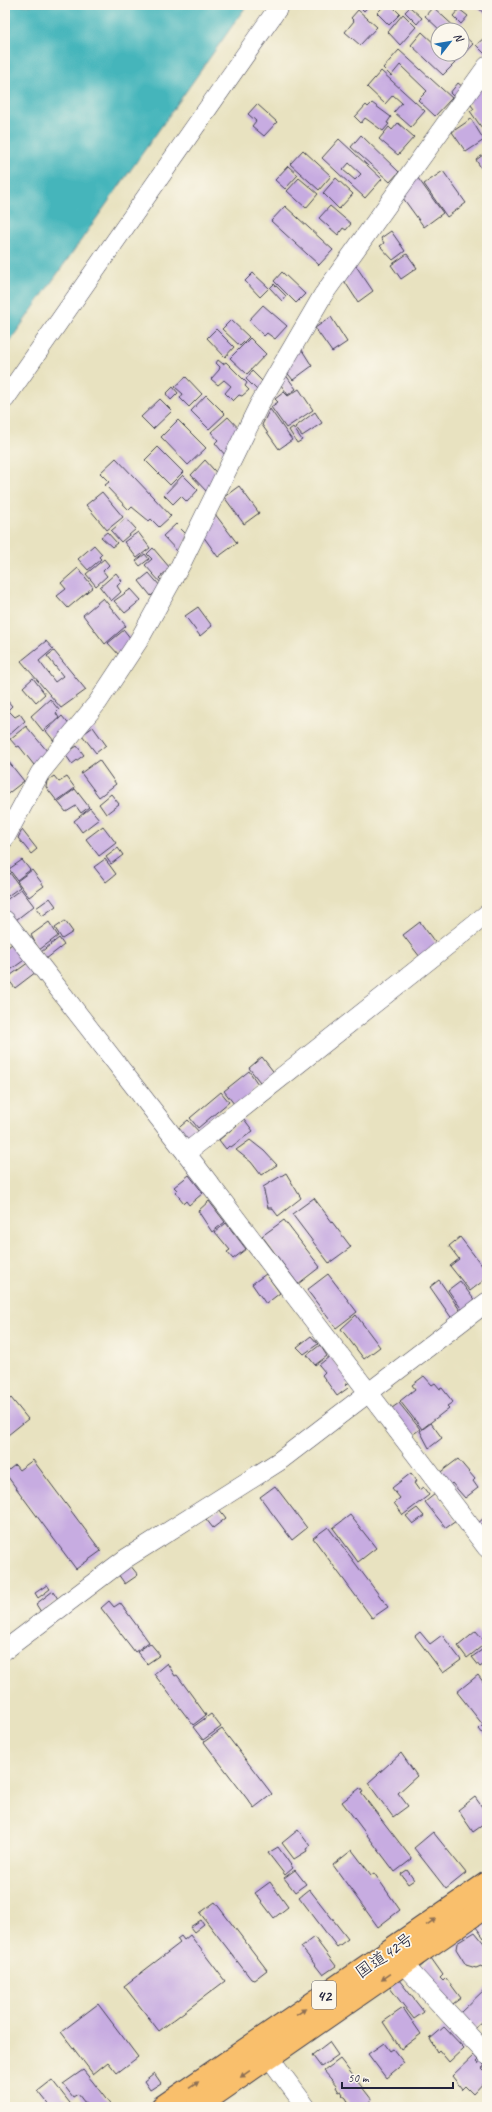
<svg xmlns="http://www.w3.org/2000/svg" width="492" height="2112" font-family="Caveat,'Klee One',sans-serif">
<rect width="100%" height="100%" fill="#fbf7ec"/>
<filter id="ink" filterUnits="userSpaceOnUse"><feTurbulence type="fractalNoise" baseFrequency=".025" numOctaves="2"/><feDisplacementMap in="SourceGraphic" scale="8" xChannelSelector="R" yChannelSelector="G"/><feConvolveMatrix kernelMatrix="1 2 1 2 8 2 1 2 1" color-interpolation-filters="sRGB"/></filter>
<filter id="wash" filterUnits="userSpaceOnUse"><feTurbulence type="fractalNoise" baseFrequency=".012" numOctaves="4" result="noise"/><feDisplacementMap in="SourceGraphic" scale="16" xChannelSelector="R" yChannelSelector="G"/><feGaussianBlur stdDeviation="0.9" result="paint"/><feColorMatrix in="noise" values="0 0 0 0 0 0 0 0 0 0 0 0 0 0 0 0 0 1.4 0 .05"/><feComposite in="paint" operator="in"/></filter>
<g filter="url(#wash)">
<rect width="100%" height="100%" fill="#e8e2c0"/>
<path fill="#45b5bb" stroke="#346c7b" d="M 5,5 L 247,5 L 5,348 Z"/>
<g id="blocks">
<g fill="#c7ace1" fill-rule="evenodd">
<path d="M 358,5 L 369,5 L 364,11 Z"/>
<path d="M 385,5 L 391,5 L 400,14 L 389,25 L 377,13 Z"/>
<path d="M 477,5 L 487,5 L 487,16 L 476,6 Z"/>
<path d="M 410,7 L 422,18 L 417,24 L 405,12 Z"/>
<path d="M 433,7 L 458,30 L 440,30 L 425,16 Z"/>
<path d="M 459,9 L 468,16 L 461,24 L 453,16 Z"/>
<path d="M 358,10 L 377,27 L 360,45 L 345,32 L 354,21 L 351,18 Z"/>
<path d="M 403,14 L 416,27 L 400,45 L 388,32 Z"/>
<path d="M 422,32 L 438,47 L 438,54 L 445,54 L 455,63 L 443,75 L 411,45 Z"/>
<path d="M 462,34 L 473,44 L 457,61 L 449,54 L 462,54 Z"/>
<path d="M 484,38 L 487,42 L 487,56 L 476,45 Z"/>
<path d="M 399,50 L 452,98 L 435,116 L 418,100 L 427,91 L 400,65 L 391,76 L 383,68 Z"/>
<path d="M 381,71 L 425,111 L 411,127 L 394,112 L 402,103 L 393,95 L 385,104 L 367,87 Z"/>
<path d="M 458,83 L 463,87 L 454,97 L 450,93 Z"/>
<path d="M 481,88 L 487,98 L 487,129 L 484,131 L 470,111 L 474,109 L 468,101 Z"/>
<path d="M 372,103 L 391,117 L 387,123 L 389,124 L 383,131 L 365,118 L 361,123 L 355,117 L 366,105 L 368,107 Z"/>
<path d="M 257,104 L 277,122 L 264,136 L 252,126 L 256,121 L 248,114 Z"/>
<path d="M 471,119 L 484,140 L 466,152 L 452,132 Z"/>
<path d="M 398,123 L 414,137 L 398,155 L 379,139 L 389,127 L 392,130 Z"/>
<path d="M 361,135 L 399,172 L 390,182 L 351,147 Z"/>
<path d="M 339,139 L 382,179 L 365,198 L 322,158 ZM 349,163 L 361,174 L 355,180 L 343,170 Z"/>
<path d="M 303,150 L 331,176 L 319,190 L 290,164 Z"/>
<path d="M 487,152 L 487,177 L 476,160 Z"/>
<path d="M 288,166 L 298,175 L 285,189 L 275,180 Z"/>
<path d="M 443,171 L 466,203 L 447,217 L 424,184 Z"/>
<path d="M 415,174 L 443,213 L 424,227 L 400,194 Z"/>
<path d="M 299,178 L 318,194 L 306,208 L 287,191 Z"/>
<path d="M 336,178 L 353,194 L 339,209 L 323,193 Z"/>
<path d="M 285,206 L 333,250 L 319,265 L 271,221 Z"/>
<path d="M 330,206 L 351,224 L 346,230 L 343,228 L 338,235 L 319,218 Z"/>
<path d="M 391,231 L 405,251 L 393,260 L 380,246 L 384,243 L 381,238 Z"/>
<path d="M 407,254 L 417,268 L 401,279 L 391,265 Z"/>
<path d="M 354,263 L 373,291 L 358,302 L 343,279 Z"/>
<path d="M 282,272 L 305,294 L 296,303 L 274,281 Z"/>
<path d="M 253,273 L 269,288 L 260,297 L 245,281 Z"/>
<path d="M 274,284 L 286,296 L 282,301 L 270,288 Z"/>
<path d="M 263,305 L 287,326 L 275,339 L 267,333 L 264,336 L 249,320 Z"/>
<path d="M 331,317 L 347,342 L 332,352 L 315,328 Z"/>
<path d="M 231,320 L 249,337 L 240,346 L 222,329 Z"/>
<path d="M 216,329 L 234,347 L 225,357 L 207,338 Z"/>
<path d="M 250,338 L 266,354 L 247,374 L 230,358 Z"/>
<path d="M 300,347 L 312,366 L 293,380 L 285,370 Z"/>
<path d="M 218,360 L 223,364 L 226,362 L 247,383 L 245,386 L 249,390 L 242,396 L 239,395 L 233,401 L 225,393 L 231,386 L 224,380 L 218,385 L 211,379 L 219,370 L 220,367 L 216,363 Z"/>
<path d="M 252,371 L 267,386 L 262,395 L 246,379 Z"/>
<path d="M 285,374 L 296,389 L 288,395 L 281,385 Z"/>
<path d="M 186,377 L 202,394 L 189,407 L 180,398 L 183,394 L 175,387 Z"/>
<path d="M 173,387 L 178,393 L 171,400 L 166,394 Z"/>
<path d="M 299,389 L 313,410 L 286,428 L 271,407 L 278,402 L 275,399 L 284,392 L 288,396 Z"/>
<path d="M 206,395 L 225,414 L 209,429 L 191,411 Z"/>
<path d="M 160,399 L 172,411 L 153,429 L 141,417 Z"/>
<path d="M 270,409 L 292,440 L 279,449 L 262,425 Z"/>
<path d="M 315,412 L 322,423 L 302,436 L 295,427 Z"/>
<path d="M 228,417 L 243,433 L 225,455 L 215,443 L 218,440 L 211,432 Z"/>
<path d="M 178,420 L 206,448 L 188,465 L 161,437 Z"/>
<path d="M 293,427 L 302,440 L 297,443 L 289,430 Z"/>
<path d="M 158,447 L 183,472 L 170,485 L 145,460 Z"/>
<path d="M 116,458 L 171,516 L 159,527 L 151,519 L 149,521 L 132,507 L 129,510 L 105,485 L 109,482 L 100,473 Z"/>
<path d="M 205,460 L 221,478 L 207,492 L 191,475 Z"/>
<path d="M 183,475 L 198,490 L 187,502 L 181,496 L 173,504 L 164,495 Z"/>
<path d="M 239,486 L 259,513 L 244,524 L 224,497 Z"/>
<path d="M 102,492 L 123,517 L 107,530 L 86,505 Z"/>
<path d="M 215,514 L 237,543 L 218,557 L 203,536 Z"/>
<path d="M 126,518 L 136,529 L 121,542 L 111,531 Z"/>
<path d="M 176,524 L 188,536 L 179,553 L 163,536 Z"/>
<path d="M 107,532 L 117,543 L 112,547 L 101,537 Z"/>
<path d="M 138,532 L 150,548 L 137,558 L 124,542 Z"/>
<path d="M 94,545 L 102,554 L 99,557 L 101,559 L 88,570 L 78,559 Z"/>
<path d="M 153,548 L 170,568 L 159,578 L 163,582 L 161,583 L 145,565 L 152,559 L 147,554 Z"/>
<path d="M 145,554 L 149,559 L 140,566 L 136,561 Z"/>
<path d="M 104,559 L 109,565 L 103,571 L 107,576 L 96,586 L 86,574 Z"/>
<path d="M 78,568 L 93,587 L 68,608 L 57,596 L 66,589 L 61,583 Z"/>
<path d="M 116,573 L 122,581 L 117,586 L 121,592 L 111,601 L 100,587 Z"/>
<path d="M 149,573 L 161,587 L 151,596 L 139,581 Z"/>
<path d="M 131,589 L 141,600 L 125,613 L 114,601 Z"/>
<path d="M 103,598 L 126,626 L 105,644 L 83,615 Z"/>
<path d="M 198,607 L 212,626 L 200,636 L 185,616 Z"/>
<path d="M 124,630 L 131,639 L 120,656 L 108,643 Z"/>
<path d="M 46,641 L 53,649 L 39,661 L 55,682 L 63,676 L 47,656 L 54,651 L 86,690 L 61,708 L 21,661 Z"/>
<path d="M 33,678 L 45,694 L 36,702 L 23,687 Z"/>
<path d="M 6,699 L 12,706 L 8,710 L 15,717 L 20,714 L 25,721 L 7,737 L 5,735 Z"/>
<path d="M 50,699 L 59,710 L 56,713 L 59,718 L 43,731 L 31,716 Z"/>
<path d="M 62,716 L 71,727 L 54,741 L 46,731 Z"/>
<path d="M 26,726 L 48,752 L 34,765 L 19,746 L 17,747 L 10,739 Z"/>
<path d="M 93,727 L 106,745 L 96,753 L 82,735 Z"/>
<path d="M 77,746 L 84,755 L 72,764 L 65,754 Z"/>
<path d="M 99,760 L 116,784 L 99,797 L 81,773 Z"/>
<path d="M 8,761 L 24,781 L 5,796 L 5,763 Z"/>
<path d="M 54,776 L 59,782 L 67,777 L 75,788 L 57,801 L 46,787 L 47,781 Z"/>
<path d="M 75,789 L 89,807 L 81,813 L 76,806 L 66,812 L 58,802 Z"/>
<path d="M 111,794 L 119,804 L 106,814 L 99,804 Z"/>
<path d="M 90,808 L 99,819 L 82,832 L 74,821 Z"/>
<path d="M 103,826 L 116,843 L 99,856 L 86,839 Z"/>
<path d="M 22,830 L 37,849 L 31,854 L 18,838 Z"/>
<path d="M 118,848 L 123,855 L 111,864 L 106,857 Z"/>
<path d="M 105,859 L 116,874 L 106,882 L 94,867 Z"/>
<path d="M 22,860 L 30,870 L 17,880 L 9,869 Z"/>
<path d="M 32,870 L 44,886 L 29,897 L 17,881 Z"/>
<path d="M 10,873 L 20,887 L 5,898 L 5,877 Z"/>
<path d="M 21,889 L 34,906 L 12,923 L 5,913 L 5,901 Z"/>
<path d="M 50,898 L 56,906 L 42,916 L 36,908 Z"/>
<path d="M 65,921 L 73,932 L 62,939 L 55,928 Z"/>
<path d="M 49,922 L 58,936 L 39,950 L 31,935 Z"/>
<path d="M 420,922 L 437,945 L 420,957 L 403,935 Z"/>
<path d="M 59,938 L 64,945 L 46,959 L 41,952 Z"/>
<path d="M 15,942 L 27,958 L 5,974 L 5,949 Z"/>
<path d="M 29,962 L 36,972 L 15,988 L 7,978 Z"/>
<path d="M 262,1057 L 276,1075 L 263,1086 L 249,1068 Z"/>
<path d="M 249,1071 L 258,1084 L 238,1109 L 224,1091 Z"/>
<path d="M 221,1092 L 229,1102 L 198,1128 L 190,1118 Z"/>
<path d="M 244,1119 L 253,1131 L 231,1147 L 229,1146 L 226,1149 L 219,1140 Z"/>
<path d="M 188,1120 L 201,1134 L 186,1146 L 174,1132 Z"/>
<path d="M 250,1140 L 264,1151 L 277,1165 L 261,1175 L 251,1162 L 236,1150 Z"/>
<path d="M 286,1173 L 301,1198 L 278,1216 L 272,1208 L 268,1208 L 263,1187 Z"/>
<path d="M 189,1175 L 203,1193 L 189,1205 L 186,1201 L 184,1203 L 175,1192 L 177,1190 L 174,1187 Z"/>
<path d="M 314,1198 L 351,1247 L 329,1263 L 292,1214 Z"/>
<path d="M 209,1201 L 225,1222 L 212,1232 L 198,1211 Z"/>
<path d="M 284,1220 L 320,1267 L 298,1284 L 262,1236 Z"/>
<path d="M 226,1223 L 246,1249 L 233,1259 L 227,1252 L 230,1250 L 215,1232 Z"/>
<path d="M 460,1237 L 487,1272 L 487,1278 L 470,1291 L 450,1266 L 459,1259 L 449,1246 Z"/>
<path d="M 266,1274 L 280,1293 L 266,1304 L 252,1284 Z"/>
<path d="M 328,1274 L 357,1312 L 336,1328 L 307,1290 Z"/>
<path d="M 439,1280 L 462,1313 L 453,1320 L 430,1287 Z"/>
<path d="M 460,1281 L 476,1302 L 463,1311 L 448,1290 Z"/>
<path d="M 356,1315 L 380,1347 L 364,1359 L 341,1329 Z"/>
<path d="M 311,1336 L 318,1344 L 304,1354 L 297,1347 Z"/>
<path d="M 320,1345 L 327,1356 L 315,1365 L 307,1355 Z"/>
<path d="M 330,1356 L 350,1382 L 345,1385 L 348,1388 L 337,1396 L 322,1375 L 325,1372 L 319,1365 Z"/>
<path d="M 424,1376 L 432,1385 L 435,1383 L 440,1389 L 442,1388 L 453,1402 L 447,1406 L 449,1408 L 422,1429 L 400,1401 L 415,1389 L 412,1385 Z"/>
<path d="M 11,1398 L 28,1419 L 8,1435 L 5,1432 L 5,1403 Z"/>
<path d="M 399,1403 L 420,1429 L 406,1440 L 385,1413 Z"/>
<path d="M 431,1423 L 442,1438 L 429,1448 L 420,1431 Z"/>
<path d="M 458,1459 L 475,1479 L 473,1481 L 478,1488 L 465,1498 L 452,1483 L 448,1487 L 438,1474 Z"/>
<path d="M 33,1460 L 101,1551 L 76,1569 L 5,1473 L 15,1465 L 19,1470 Z"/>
<path d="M 411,1473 L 417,1481 L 414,1483 L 419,1490 L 423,1487 L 429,1495 L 403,1515 L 394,1503 L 400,1498 L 392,1488 Z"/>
<path d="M 275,1486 L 307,1528 L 292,1540 L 260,1497 Z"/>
<path d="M 435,1494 L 456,1521 L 446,1528 L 425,1502 Z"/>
<path d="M 417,1508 L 424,1516 L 413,1524 L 406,1516 Z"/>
<path d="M 219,1509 L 226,1518 L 213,1528 L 206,1519 Z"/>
<path d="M 350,1515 L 376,1548 L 358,1562 L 333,1528 Z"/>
<path d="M 487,1515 L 487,1534 L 474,1527 Z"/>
<path d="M 328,1527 L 388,1607 L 372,1618 L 313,1538 Z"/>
<path d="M 130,1565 L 138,1575 L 125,1584 L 118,1574 Z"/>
<path d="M 47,1585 L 50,1589 L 38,1598 L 35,1593 Z"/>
<path d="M 53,1591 L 58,1599 L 41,1612 L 36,1604 Z"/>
<path d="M 109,1601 L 114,1607 L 120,1603 L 149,1642 L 135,1652 L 101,1608 Z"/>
<path d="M 476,1631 L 486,1643 L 467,1658 L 458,1646 Z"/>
<path d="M 420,1632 L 430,1644 L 442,1635 L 461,1660 L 443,1673 L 415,1636 Z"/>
<path d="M 150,1643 L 160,1655 L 147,1664 L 137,1652 Z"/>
<path d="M 486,1647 L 487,1662 L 480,1667 L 472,1657 Z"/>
<path d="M 167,1663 L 175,1676 L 177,1675 L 206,1715 L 193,1725 L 154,1674 Z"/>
<path d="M 478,1675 L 487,1687 L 487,1739 L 479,1729 L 483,1725 L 457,1692 Z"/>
<path d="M 211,1714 L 221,1727 L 203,1740 L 193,1727 Z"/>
<path d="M 222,1729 L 272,1794 L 254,1808 L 204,1742 Z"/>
<path d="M 401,1753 L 417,1776 L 398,1793 L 408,1806 L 393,1817 L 368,1783 Z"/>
<path d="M 360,1788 L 363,1792 L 361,1793 L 412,1859 L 395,1872 L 342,1802 Z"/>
<path d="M 475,1797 L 487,1814 L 487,1822 L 473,1832 L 458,1810 Z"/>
<path d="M 298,1830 L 310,1846 L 306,1849 L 307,1851 L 294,1859 L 282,1843 Z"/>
<path d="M 433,1832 L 466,1873 L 446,1889 L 414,1848 Z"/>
<path d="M 278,1847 L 293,1868 L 285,1875 L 268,1853 Z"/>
<path d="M 352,1850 L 371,1875 L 374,1873 L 400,1910 L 378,1927 L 333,1865 Z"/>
<path d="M 295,1870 L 306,1884 L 295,1892 L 284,1878 Z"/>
<path d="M 407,1870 L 414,1880 L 408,1884 L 401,1874 Z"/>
<path d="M 270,1882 L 288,1907 L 274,1918 L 255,1893 Z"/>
<path d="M 309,1889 L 348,1939 L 337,1947 L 299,1897 Z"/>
<path d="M 215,1902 L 267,1970 L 254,1980 L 251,1979 L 200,1913 Z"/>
<path d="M 487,1919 L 487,1936 L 484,1938 L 476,1927 Z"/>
<path d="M 201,1920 L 204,1924 L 194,1932 L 190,1927 Z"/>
<path d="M 475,1932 L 487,1947 L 487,1967 L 484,1969 L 481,1966 L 476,1968 L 466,1965 L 456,1949 L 457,1943 Z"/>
<path d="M 190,1935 L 225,1981 L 159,2031 L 124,1986 L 180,1943 L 177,1939 L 181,1936 L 184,1940 Z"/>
<path d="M 314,1937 L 336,1966 L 323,1975 L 301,1947 Z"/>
<path d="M 431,1958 L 443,1975 L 440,1978 L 443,1981 L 446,1978 L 461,1998 L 450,2006 L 418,1969 Z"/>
<path d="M 399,1980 L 424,2012 L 414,2019 L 390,1988 Z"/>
<path d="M 487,1987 L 487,2027 L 482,2022 L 474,2029 L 460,2013 Z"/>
<path d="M 98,2004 L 138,2057 L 117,2073 L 108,2062 L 93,2074 L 61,2032 Z"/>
<path d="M 403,2008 L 421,2034 L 401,2049 L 383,2022 Z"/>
<path d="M 444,2027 L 464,2048 L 449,2062 L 439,2050 L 437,2052 L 430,2039 Z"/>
<path d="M 329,2042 L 338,2055 L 321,2067 L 312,2055 Z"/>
<path d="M 384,2043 L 390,2051 L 393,2049 L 404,2063 L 386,2078 L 368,2054 Z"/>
<path d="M 474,2055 L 478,2060 L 476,2062 L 478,2064 L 480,2061 L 485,2066 L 482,2068 L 484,2070 L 487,2068 L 487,2079 L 473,2094 L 465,2086 L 462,2089 L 452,2076 Z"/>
<path d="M 340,2059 L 372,2100 L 363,2107 L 351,2107 L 346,2098 L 342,2095 L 343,2094 L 341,2091 L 339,2092 L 336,2087 L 337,2086 L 324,2071 Z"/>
<path d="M 83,2070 L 93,2082 L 112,2107 L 88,2107 L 78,2094 L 73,2097 L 63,2084 Z"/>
<path d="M 154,2073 L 161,2083 L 150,2090 L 144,2081 Z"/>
<path d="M 52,2080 L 73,2107 L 51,2107 L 38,2091 Z"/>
</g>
</g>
</g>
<g filter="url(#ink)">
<use href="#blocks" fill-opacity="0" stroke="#403f4f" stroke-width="1"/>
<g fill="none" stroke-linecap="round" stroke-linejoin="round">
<defs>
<g id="minor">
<path d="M 5,399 L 280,5"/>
<path d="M 5,838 L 40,773 L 98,702 L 139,640 L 180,566 L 260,403 L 323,295 L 487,66"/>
<path d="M 5,920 L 186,1153 L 487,1548"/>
<path d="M 186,1153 L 487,914"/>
<path d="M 5,1650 L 125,1559 L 278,1462 L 487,1302"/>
<path d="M 396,1951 L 404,1965 L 487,2055"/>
<path d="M 269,2057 L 306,2107"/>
</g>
<g id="highway">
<path d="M 162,2107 L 487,1883"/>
<path d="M 197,2107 L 487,1906"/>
</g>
</defs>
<use href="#minor" stroke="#403f4f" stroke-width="20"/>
<use href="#highway" stroke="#403f4f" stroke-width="24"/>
<use href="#minor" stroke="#fff" stroke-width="19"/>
<use href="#highway" stroke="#f9bf6c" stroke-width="22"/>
</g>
<defs><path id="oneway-solid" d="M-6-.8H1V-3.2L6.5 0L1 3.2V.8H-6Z"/></defs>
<g fill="#8e7054">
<use href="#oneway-solid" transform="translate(431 1922) rotate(-35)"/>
<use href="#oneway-solid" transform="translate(386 1977) rotate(145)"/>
<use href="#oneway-solid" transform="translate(301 2012) rotate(-34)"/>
<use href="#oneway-solid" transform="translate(245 2074) rotate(145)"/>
<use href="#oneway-solid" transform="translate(194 2085) rotate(-34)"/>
</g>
</g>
<g text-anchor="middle" stroke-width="3.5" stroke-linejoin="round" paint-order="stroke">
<rect fill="#fbf7ec" stroke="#636270" stroke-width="1" x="312" y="1981" width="24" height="28" rx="3"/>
<g font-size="16" font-weight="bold" fill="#22223b">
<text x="324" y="2001">42</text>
</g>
<g font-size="17" fill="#22223b" stroke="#fbf7ec">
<text transform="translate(384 1955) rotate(-35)" y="6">国道42号</text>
</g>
</g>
<rect width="492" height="2112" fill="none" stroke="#fbf7ec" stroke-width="20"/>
<g transform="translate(450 42) rotate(59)"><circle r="19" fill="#fbf7ec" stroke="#a4a2a5"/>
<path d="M0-3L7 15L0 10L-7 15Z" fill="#1f6fb2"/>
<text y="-6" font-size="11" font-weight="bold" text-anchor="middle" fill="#22223b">N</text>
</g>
<path d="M342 2082v6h111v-6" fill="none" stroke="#22223b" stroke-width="2"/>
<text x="348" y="2082" font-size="12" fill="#22223b" stroke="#fbf7ec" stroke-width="3" paint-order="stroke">50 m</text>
</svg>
